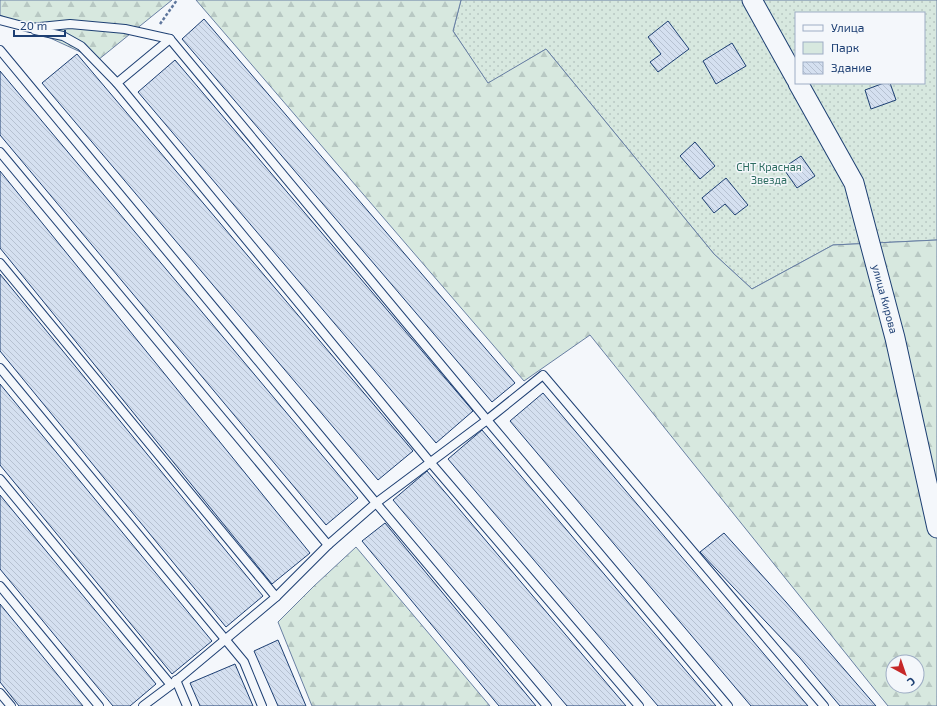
<svg xmlns="http://www.w3.org/2000/svg" width="937" height="706" font-family="'Exo 2',sans-serif">
<defs>
<pattern id="green-dots" width="8" height="8" patternUnits="userSpaceOnUse"><rect width="8" height="8" fill="#d7e8df"/><path d="M2 2h.1M6 6h.1" fill="none" stroke="#b8c8c3" stroke-width="1.8" stroke-linecap="round"/></pattern>
<pattern id="forest-firs" width="22" height="20" patternUnits="userSpaceOnUse"><rect width="22" height="20" fill="#d7e8df"/><path d="M5 1l3.5 6h-7zM16 11l3.5 6h-7z" fill="#b8c8c3"/></pattern>
<pattern id="building-back-hatch" width="6" height="6" patternUnits="userSpaceOnUse"><rect width="6" height="6" fill="#d5e0f0"/><path d="M-1 5l2 2M0 0l6 6M5-1l2 2" fill="none" stroke="#b6c1d1"/></pattern>
</defs>
<rect width="100%" height="100%" fill="#f4f7fb"/>
<path fill="url(#green-dots)" stroke="#687fa3" fill-rule="evenodd" d="M 461,0 L 937,0 L 937,240 L 833,245 L 752,289 L 714,254 L 546,49 L 488,84 L 453,31 ZM 796,13 L 924,13 L 924,83 L 796,83 Z"/>
<g fill="url(#forest-firs)" stroke="#687fa3" fill-rule="evenodd">
<path d="M 0,0 L 172,0 L 98,60 L 0,15 Z"/>
<path d="M 196,0 L 461,0 L 453,31 L 488,83 L 546,49 L 714,254 L 752,289 L 833,245 L 937,240 L 937,706 L 888,706 L 590,335 L 524,381 ZM 893,662 L 917,662 L 917,686 L 893,686 Z"/>
<path d="M 356,547 L 490,706 L 312,706 L 278,622 L 314,586 Z"/>
</g>
<g fill="url(#building-back-hatch)" stroke="#1d3f73">
<path d="M 204,19 L 515,383 L 492,402 L 182,39 Z"/>
<path d="M 668,21 L 689,49 L 658,72 L 650,62 L 661,54 L 648,37 Z"/>
<path d="M 732,43 L 746,66 L 716,84 L 703,61 Z"/>
<path d="M 77,54 L 413,451 L 378,480 L 42,83 Z"/>
<path d="M 175,60 L 473,411 L 436,443 L 138,92 Z"/>
<path d="M 0,71 L 358,498 L 326,525 L 0,135 Z"/>
<path d="M 884,83 L 890,83 L 896,100 L 871,109 L 865,90 Z"/>
<path d="M 695,142 L 715,166 L 700,179 L 680,156 Z"/>
<path d="M 801,156 L 815,176 L 797,188 L 783,168 Z"/>
<path d="M 0,171 L 310,553 L 272,584 L 0,248 Z"/>
<path d="M 726,178 L 748,205 L 735,215 L 725,204 L 714,213 L 702,198 Z"/>
<path d="M 0,274 L 263,596 L 226,627 L 0,351 Z"/>
<path d="M 0,384 L 212,641 L 172,674 L 0,465 Z"/>
<path d="M 543,393 L 808,706 L 751,706 L 510,421 Z"/>
<path d="M 482,430 L 716,706 L 658,706 L 448,459 Z"/>
<path d="M 427,471 L 626,706 L 567,706 L 393,500 Z"/>
<path d="M 0,495 L 156,684 L 130,706 L 113,706 L 0,569 Z"/>
<path d="M 385,523 L 536,706 L 499,706 L 362,541 Z"/>
<path d="M 724,533 L 786,602 L 876,706 L 840,706 L 800,658 L 700,552 Z"/>
<path d="M 0,604 L 83,706 L 19,706 L 0,682 Z"/>
<path d="M 278,640 L 306,706 L 278,706 L 254,651 Z"/>
<path d="M 235,664 L 253,706 L 200,706 L 190,683 Z"/>
</g>
<g fill="none" stroke-linecap="round" stroke-linejoin="round">
<defs>
<g id="service">
<path d="M 0,20 L 30,28 L 70,24 L 125,29 L 170,39"/>
<path d="M 35,30 L 63,36 L 81,46 L 117,83"/>
<path d="M 0,50 L 376,503 L 547,706"/>
<path d="M 0,152 L 328,545"/>
<path d="M 0,263 L 276,597"/>
<path d="M 0,368 L 244,662 L 262,706"/>
<path d="M 0,479 L 171,685"/>
<path d="M 0,586 L 99,706"/>
<path d="M 176,680 L 187,706"/>
<path d="M 0,693 L 11,706"/>
<path d="M 143,706 L 171,685 L 276,597 L 328,545 L 376,503 L 487,420 L 543,375 L 824,706"/>
<path d="M 639,706 L 430,462 L 117,83 L 170,39 L 487,420 L 728,706"/>
</g>
<g id="tertiary">
<path d="M 752,0 L 796,79"/>
<path d="M 798,83 L 854,183 L 895,338 L 937,528"/>
</g>
</defs>
<use href="#service" stroke="#1d3f73" stroke-width="10"/>
<use href="#tertiary" stroke="#1d3f73" stroke-width="21"/>
<path stroke="#5e769c" stroke-width="2.5" stroke-dasharray="3 2" stroke-linecap="butt" d="M 160,24 L 177,0"/>
<use href="#service" stroke="#f4f7fb" stroke-width="8"/>
<use href="#tertiary" stroke="#f4f7fb" stroke-width="19"/>
</g>
<g text-anchor="middle" stroke-width="3" stroke-linejoin="round" paint-order="stroke">
<g font-size="11" fill="#2c6c60" stroke="#f4f7fb">
<text x="769" y="171">СНТ Красная<tspan x="769" dy="13">Звезда</tspan></text>
</g>
<g font-size="11" fill="#1d3f73" stroke="#f4f7fb">
<text transform="translate(885 299) rotate(75)" y="4">улица Кирова</text>
</g>
</g>
<rect x="795" y="12" width="130" height="72" fill="#f4f7fb" stroke="#9eadc5"/>
<rect x="803" y="25" width="20" height="6" fill="#f4f7fb" stroke="#9eadc5"/>
<text x="831" y="32" font-size="12" fill="#1d3f73">Улица</text>
<rect x="803" y="42" width="20" height="12" fill="#d7e8df" stroke="#9eadc5"/>
<text x="831" y="52" font-size="12" fill="#1d3f73">Парк</text>
<rect x="803" y="62" width="20" height="12" fill="url(#building-back-hatch)" stroke="#9eadc5"/>
<text x="831" y="72" font-size="12" fill="#1d3f73">Здание</text>
<g transform="translate(905 674) rotate(140)"><circle r="19" fill="#f4f7fb" stroke="#9eadc5"/>
<path d="M0-3L7 15L0 10L-7 15Z" fill="#c62828"/>
<text y="-6" font-size="11" font-weight="bold" text-anchor="middle" fill="#1d3f73">С</text>
</g>
<path d="M14 30v6h51v-6" fill="none" stroke="#1d3f73" stroke-width="2"/>
<text x="20" y="30" font-size="12" fill="#1d3f73" stroke="#f4f7fb" stroke-width="3" paint-order="stroke">20 m</text>
</svg>
